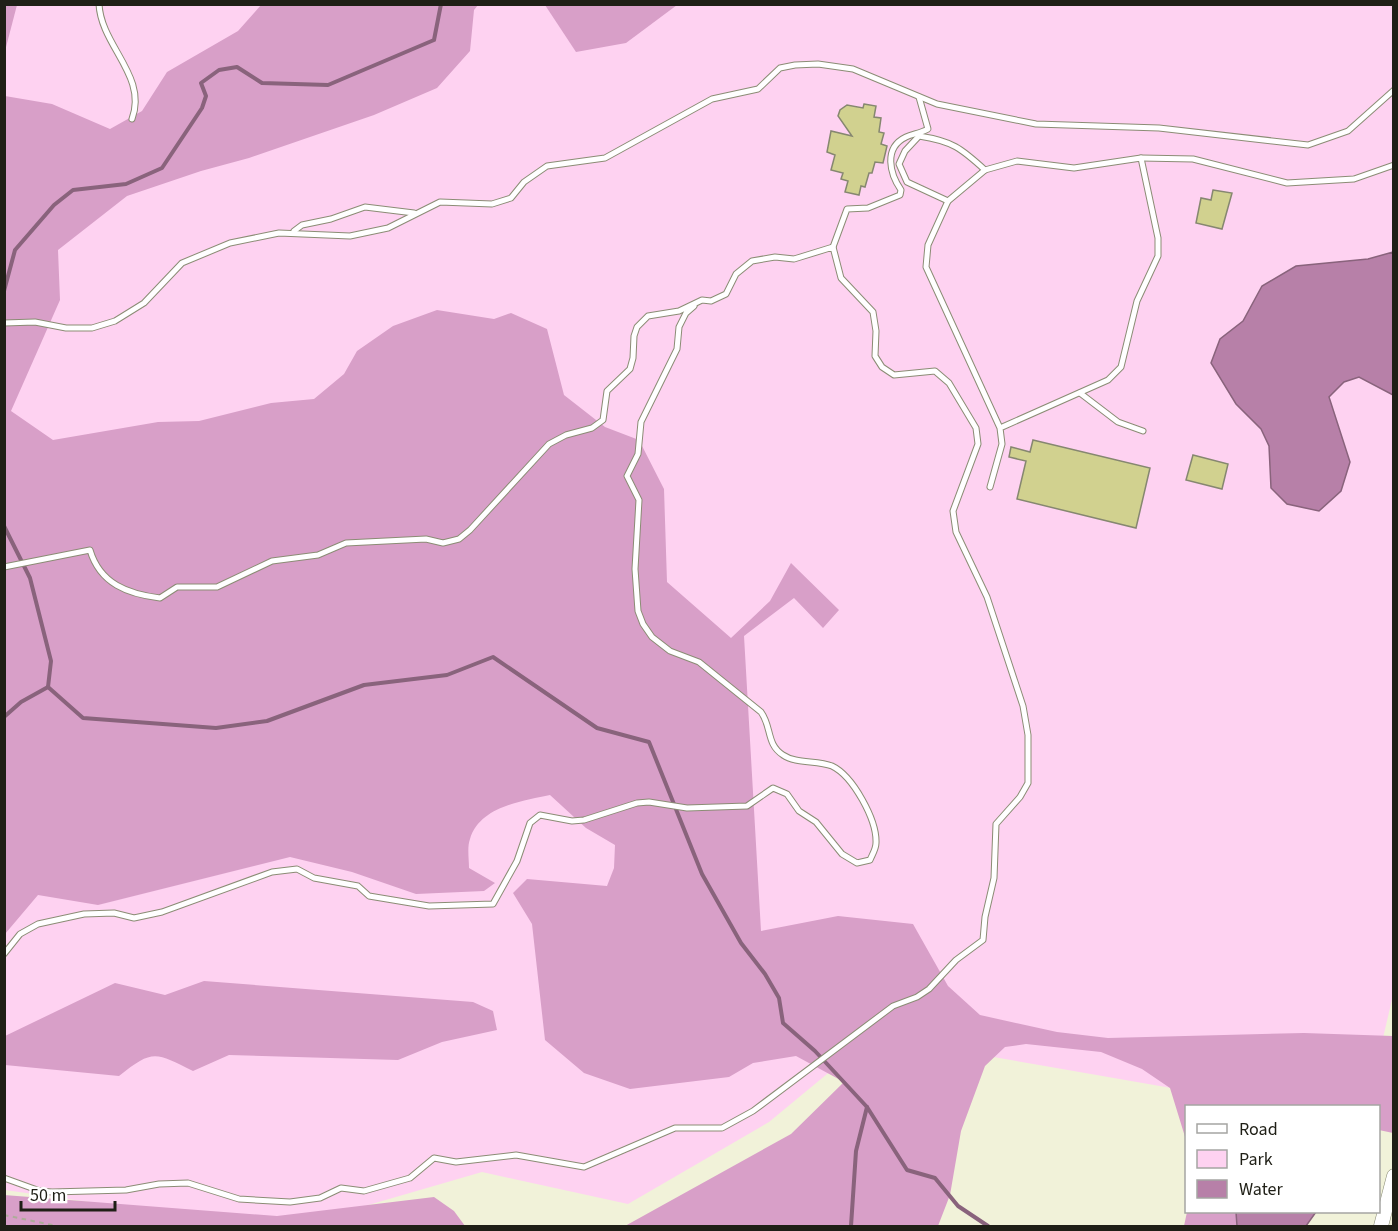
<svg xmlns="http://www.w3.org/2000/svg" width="1398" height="1231" font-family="'Source Sans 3',sans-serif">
<rect width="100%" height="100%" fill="#f1f2d9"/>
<path fill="#fed2f1" d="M 5,5 L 1393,5 L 1394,991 L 1367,1106 L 1275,1106 L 873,1036 L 769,1122 L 628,1204 L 482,1172 L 296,1226 L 257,1226 L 5,1190 Z"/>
<g fill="#d89fc8">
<path d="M 5,4 L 17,5 L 5,51 L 4,5 Z"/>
<path d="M 261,5 L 478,5 L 474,10 L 470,51 L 437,88 L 374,115 L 249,158 L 201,171 L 127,196 L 58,250 L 60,300 L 11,411 L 53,440 L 158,422 L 199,421 L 271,403 L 314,399 L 344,374 L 357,351 L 393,326 L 437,310 L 494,319 L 511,313 L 547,329 L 564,395 L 605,427 L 639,440 L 664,489 L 667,582 L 731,638 L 770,601 L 791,563 L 839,610 L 823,628 L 794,598 L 744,636 L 761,931 L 838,916 L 913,924 L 948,986 L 980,1015 L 1057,1032 L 1108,1038 L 1304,1033 L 1393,1036 L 1393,1133 L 1379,1130 L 1378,1106 L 1186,1106 L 1186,1140 L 1170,1088 L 1142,1069 L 1101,1052 L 1026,1044 L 1005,1047 L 985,1066 L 961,1131 L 950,1195 L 938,1226 L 625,1226 L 791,1134 L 844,1082 L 796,1056 L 753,1063 L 729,1077 L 630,1089 L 584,1073 L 545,1040 L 532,924 L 513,893 L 527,879 L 607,886 L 614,868 L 615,845 L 586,828 L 550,795 C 523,801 480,806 470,839 C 467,847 469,859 469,868 L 495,883 L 484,891 L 416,894 L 352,872 L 290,857 L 98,905 L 38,895 L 5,934 L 5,96 L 52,104 L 110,129 L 142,111 L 167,72 L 238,31 Z"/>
<path d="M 545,5 L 677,5 L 626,43 L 576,52 Z"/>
<path d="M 204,981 L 473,1002 L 493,1011 L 497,1030 L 442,1042 L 398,1060 L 229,1055 L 193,1071 C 155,1052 153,1049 119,1076 L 5,1065 L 5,1036 L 115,983 L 165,995 Z"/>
<path d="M 4,1195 L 277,1216 L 434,1197 L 454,1211 L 465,1226 L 5,1226 Z"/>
<path d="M 1187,1212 L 1236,1212 L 1237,1226 L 1184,1226 Z"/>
</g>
<g fill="#b780a8" stroke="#89637c" stroke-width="1.5">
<path d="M 1393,252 L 1393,395 L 1359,377 L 1344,382 L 1329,397 L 1350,462 L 1341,491 L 1319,511 L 1287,504 L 1271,488 L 1269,446 L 1261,429 L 1236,404 L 1211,363 L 1220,339 L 1243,321 L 1262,286 L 1296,266 L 1368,259 Z"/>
<path d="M 1236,1212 L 1316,1212 L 1306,1226 L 1237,1226 Z"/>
</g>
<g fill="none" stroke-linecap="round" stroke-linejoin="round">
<g stroke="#89637c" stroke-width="4">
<path d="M 4,291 L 15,250 L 54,205 L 73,190 L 126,184 L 162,168 L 202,108 L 206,96 L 201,83 L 219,70 L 237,67 L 262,83 L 328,85 L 434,40 L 441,4"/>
<path d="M 4,526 L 30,578 L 51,661 L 48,687"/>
<path d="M 48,687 L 83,718 L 216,728 L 267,721 L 364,685 L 447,675 L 493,657 L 597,728 L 649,742 L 702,874 L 741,943 L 765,974 L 779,998 L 783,1023 L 815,1051 L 867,1107 L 907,1170 L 935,1178 L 958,1206 L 988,1226"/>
<path d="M 4,717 L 21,702 L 48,687"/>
<path d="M 851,1226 L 856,1151 L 867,1107"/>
</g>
</g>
<g fill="#d1d18f" stroke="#868770" stroke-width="1.5">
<path d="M 864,104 L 876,106 L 874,117 L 881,118 L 879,132 L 884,133 L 881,144 L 887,146 L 883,163 L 875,162 L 872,173 L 869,173 L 865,187 L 861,186 L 859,195 L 845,192 L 848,181 L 841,179 L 843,173 L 831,170 L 835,155 L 827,152 L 831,131 L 852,136 L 838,116 L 840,110 L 847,105 L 863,108 Z"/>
<path d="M 1213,190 L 1232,193 L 1222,229 L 1196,223 L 1201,198 L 1211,200 Z"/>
<path d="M 1033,440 L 1150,468 L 1136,528 L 1017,499 L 1026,461 L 1009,457 L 1011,447 L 1030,452 Z"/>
<path d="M 1193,455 L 1228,464 L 1222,489 L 1186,480 Z"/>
</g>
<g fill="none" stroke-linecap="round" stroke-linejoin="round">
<defs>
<g id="service">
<path d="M 99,4 C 101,46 148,76 132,119"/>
<path d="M 1141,158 L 1193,159 L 1287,183 L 1354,179 L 1394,165"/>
<path d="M 948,201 L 907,182 L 899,164 L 905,151 L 919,136 C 952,141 961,148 985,170"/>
<path d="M 294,231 L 302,225 L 331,219 L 365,207 L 414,213"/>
<path d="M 833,247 L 847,209 L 868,208 L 900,195 L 901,190 C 890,174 883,148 906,137 C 913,134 921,133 928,129 L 919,97"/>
<path d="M 4,323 L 35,322 L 66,328 L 92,328 L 115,321 L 144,303 L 182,263 L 230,243 L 279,233 L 350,236 L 388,228 L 440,202 L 492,204 L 511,198 L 524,182 L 547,166 L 605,158 L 712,99 L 758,89 L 780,68 L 795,65 L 818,64 L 853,69 L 937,104 L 1036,124 L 1159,128 L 1308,145 L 1348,131 L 1394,90"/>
<path d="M 1080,393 L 1118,422 L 1143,431"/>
<path d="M 990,487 L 1002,444 L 1000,428 L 926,267 L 928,245 L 948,201 L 985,170 L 1017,161 L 1074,168 L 1141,158 L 1158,238 L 1158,256 L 1137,301 L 1121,367 L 1108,380 L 1000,428"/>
<path d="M 4,567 L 90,550 C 100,584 128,594 160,598 L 177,587 L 217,587 L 272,561 L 318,555 L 346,543 L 426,539 L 443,543 L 459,539 L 470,530 L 549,444 L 566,435 L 592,428 L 603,420 L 607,391 L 630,369 L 633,358 L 634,336 L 637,327 L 648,316 L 679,311 L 702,300 L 711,301 L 726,294 L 736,274 L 752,261 L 775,257 L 794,259 L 833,247 L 841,278 L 873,312 L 876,331 L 875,356 L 882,367 L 894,375 L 935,371 L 949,383 L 976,428 L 978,444 L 953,511 L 956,532 L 987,597 L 1023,706 L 1028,735 L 1028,783 L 1020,797 L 996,824 L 994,878 L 985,917 L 983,940 L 956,960 L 929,989 L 917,997 L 893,1006 L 753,1111 L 722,1128 L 675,1128 L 584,1167 L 516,1155 L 456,1162 L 434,1158 L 410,1178 L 364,1191 L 341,1188 L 320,1198 L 290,1202 L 239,1199 L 188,1183 L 159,1184 L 126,1190 L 52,1192 L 40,1191 L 4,1178"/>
<path d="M 4,954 L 20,934 L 38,924 L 84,914 L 114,913 L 134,918 L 162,912 L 272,872 L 297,869 L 314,878 L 358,886 L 369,896 L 429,906 L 493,904 L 517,861 L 530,823 L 540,815 L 572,821 L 584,820 L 637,803 L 649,802 L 687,808 L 747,806 L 773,788 L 787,794 L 799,811 L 816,822 L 842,854 L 857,863 L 870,860 C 872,855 876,849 876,843 C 877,820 853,776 832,766 C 817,760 796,764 783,755 C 766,744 772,727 761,712 L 699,662 L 670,651 L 652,637 L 643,624 L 638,611 L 635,569 L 639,500 L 627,476 L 638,454 L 641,422 L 677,349 L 679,327 L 686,313 L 694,306"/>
</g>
<path id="tertiary" d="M 1381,1226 L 1394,1176"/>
</defs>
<use href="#service" stroke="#8b8c75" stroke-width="7"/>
<use href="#tertiary" stroke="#8b8c75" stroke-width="15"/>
<path stroke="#adad99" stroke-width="2" stroke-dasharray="4.5 4.5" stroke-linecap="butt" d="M 4,1215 L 57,1226"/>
<use href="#service" stroke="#fff" stroke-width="5"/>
<use href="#tertiary" stroke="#fff" stroke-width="14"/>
</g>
<rect width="1398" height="1231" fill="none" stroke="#1f1f16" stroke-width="12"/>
<rect x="1185" y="1105" width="195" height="108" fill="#ffffff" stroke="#a5a5a2" stroke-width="1.5"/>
<rect x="1197" y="1124" width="30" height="9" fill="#ffffff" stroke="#a5a5a2" stroke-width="1.5"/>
<text x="1239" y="1135" font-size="18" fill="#1f1f16">Road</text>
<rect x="1197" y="1150" width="30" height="18" fill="#fed2f1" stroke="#a5a5a2" stroke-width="1.5"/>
<text x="1239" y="1165" font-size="18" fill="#1f1f16">Park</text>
<rect x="1197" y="1180" width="30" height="18" fill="#b780a8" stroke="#a5a5a2" stroke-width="1.5"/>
<text x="1239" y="1195" font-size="18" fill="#1f1f16">Water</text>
<path d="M21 1201v9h94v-9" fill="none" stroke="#1f1f16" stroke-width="3"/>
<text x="30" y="1201" font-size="18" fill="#1f1f16" stroke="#ffffff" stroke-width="4.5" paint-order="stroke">50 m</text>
</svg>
